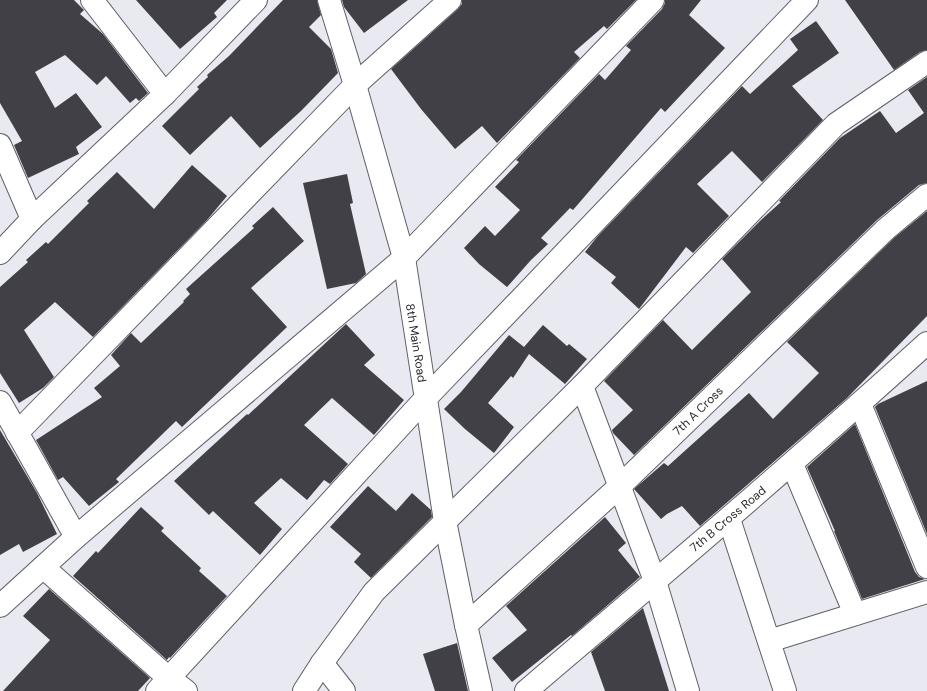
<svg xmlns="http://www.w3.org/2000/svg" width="927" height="691" font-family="'DM Sans',sans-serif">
<rect width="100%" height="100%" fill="#e8e9f1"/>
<g fill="#414047">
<path d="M 0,0 L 74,0 L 84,10 L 80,14 L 103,34 L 148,93 L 139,101 L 136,98 L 130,103 L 106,76 L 97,85 L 65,55 L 35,72 L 55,108 L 76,93 L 102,127 L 76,147 L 79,154 L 28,178 L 14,145 L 22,141 L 0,103 Z"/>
<path d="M 136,0 L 227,0 L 214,13 L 217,17 L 180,49 Z"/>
<path d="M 283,0 L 317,0 L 321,15 L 309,27 L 331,49 L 338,73 L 301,111 L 260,148 L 231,116 L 190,155 L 162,126 L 199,89 L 197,87 L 208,77 L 207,75 L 229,56 Z"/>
<path d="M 342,0 L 408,0 L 364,33 L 344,7 Z"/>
<path d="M 462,0 L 636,0 L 607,29 L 604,26 L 574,52 L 580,58 L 497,143 L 482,126 L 455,149 L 421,109 L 391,69 L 458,9 L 462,4 Z"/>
<path d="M 665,0 L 701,0 L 689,15 L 725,48 L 665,112 L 661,108 L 573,210 L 570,208 L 541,238 L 548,244 L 531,260 L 507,287 L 479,264 L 464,248 L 485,226 L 495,236 L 520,210 L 495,187 L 519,162 L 516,160 L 599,74 L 605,80 L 631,50 L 626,46 L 662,9 L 665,3 Z"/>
<path d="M 845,0 L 927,0 L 927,50 L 920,52 L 894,70 Z"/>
<path d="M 816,21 L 839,53 L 792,86 L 823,120 L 762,182 L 732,151 L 697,184 L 729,216 L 693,253 L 686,247 L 639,309 L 611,283 L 616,277 L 585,252 L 597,237 L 742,86 L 750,94 L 798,50 L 790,39 Z"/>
<path d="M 927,77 L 927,183 L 919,185 L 877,220 L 634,455 L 613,433 L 612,430 L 633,410 L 604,381 L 663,320 L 692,350 L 751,292 L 722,259 L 761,220 L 781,202 L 779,201 L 840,138 L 880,111 L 896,133 L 924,113 L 908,90 Z"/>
<path d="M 192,165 L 227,196 L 207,220 L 93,337 L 55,302 L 24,330 L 54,377 L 43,388 L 19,403 L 0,373 L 0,287 L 28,262 L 26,260 L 46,242 L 48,244 L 89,203 L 87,201 L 117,172 L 154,209 Z"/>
<path d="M 347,174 L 353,203 L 350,204 L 366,274 L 356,283 L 327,289 L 303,183 Z"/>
<path d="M 273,207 L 304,241 L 251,288 L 287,327 L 182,427 L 176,421 L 116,479 L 119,482 L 89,506 L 63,477 L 58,480 L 36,440 L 102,397 L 94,388 L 120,366 L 111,355 L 131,333 L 141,343 L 184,302 L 183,301 L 190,294 L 186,289 L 254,228 L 252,226 Z"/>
<path d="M 927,211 L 927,316 L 847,398 L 700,526 L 682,506 L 667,514 L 661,519 L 634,489 L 664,463 L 668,466 L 749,393 L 773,419 L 819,373 L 787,342 L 894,238 Z"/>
<path d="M 346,324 L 375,355 L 364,365 L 404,400 L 374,435 L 332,398 L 304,425 L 348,464 L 330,484 L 324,480 L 307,500 L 281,478 L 254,503 L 282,529 L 260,555 L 213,511 L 209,515 L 174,481 L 247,414 L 248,415 Z"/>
<path d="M 543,325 L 567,346 L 569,344 L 587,359 L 565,384 L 529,354 L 513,378 L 511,376 L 488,403 L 514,427 L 494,453 L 465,429 L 444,409 L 461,392 L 509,335 L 524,347 Z"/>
<path d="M 927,381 L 927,534 L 875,407 L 878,404 Z"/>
<path d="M 855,424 L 915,572 L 919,577 L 925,579 L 862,599 L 834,531 L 835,531 L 807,467 Z"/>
<path d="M 0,430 L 37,493 L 57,534 L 23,552 L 19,544 L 0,555 Z"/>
<path d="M 368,486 L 396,511 L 412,493 L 431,510 L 432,517 L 371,578 L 354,562 L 361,554 L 330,527 Z"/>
<path d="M 141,507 L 164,528 L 161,531 L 201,568 L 199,571 L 227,596 L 170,658 L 169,657 L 167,660 L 73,576 L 96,551 L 98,553 Z"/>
<path d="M 605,517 L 626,543 L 618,550 L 640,577 L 572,636 L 571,635 L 512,682 L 492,658 L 527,630 L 506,606 Z"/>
<path d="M 49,589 L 150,678 L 138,691 L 3,691 L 50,640 L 23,616 Z"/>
<path d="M 643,608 L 669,691 L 605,691 L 591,652 Z"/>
<path d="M 457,643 L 468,691 L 435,691 L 423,654 Z"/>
</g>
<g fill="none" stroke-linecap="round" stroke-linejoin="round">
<defs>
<g id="street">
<path d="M 92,0 L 165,94"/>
<path d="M 329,0 L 355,85 L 404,258 L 445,521 L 466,625 L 481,691"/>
<path d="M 0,145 L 32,219"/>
<path d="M 0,253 L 32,219 L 165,94 L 256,0"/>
<path d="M 582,386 L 655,581 L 688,691"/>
<path d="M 0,402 L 76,537"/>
<path d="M 860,404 L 927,567"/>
<path d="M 17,433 L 355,85 L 450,0"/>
<path d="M 792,464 L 855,614"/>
<path d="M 729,519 L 785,691"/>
<path d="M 43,567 L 164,674 L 186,691"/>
<path d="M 0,606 L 76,537 L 404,258 L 653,0"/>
<path d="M 466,625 L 620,486 L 886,229 L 927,195"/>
<path d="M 769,641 L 927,592"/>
<path d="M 322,663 L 344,691"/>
<path d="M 157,691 L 425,399 L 807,0"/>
<path d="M 304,691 L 322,663 L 374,592 L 582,386 L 836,124 L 927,62"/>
<path d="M 526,691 C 661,576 796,462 927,343"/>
</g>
</defs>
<use href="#street" stroke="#5f6067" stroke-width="24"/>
<use href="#street" stroke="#fff" stroke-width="22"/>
</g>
<g text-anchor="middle" stroke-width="4" stroke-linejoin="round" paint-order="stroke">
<g font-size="12" fill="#2a2b2e" stroke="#fff">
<text transform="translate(416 343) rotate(81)" y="4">8th Main Road</text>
<text transform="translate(698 411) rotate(-44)" y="4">7th A Cross</text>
<text transform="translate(728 519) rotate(-40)" y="4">7th B Cross Road</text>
</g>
</g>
</svg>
